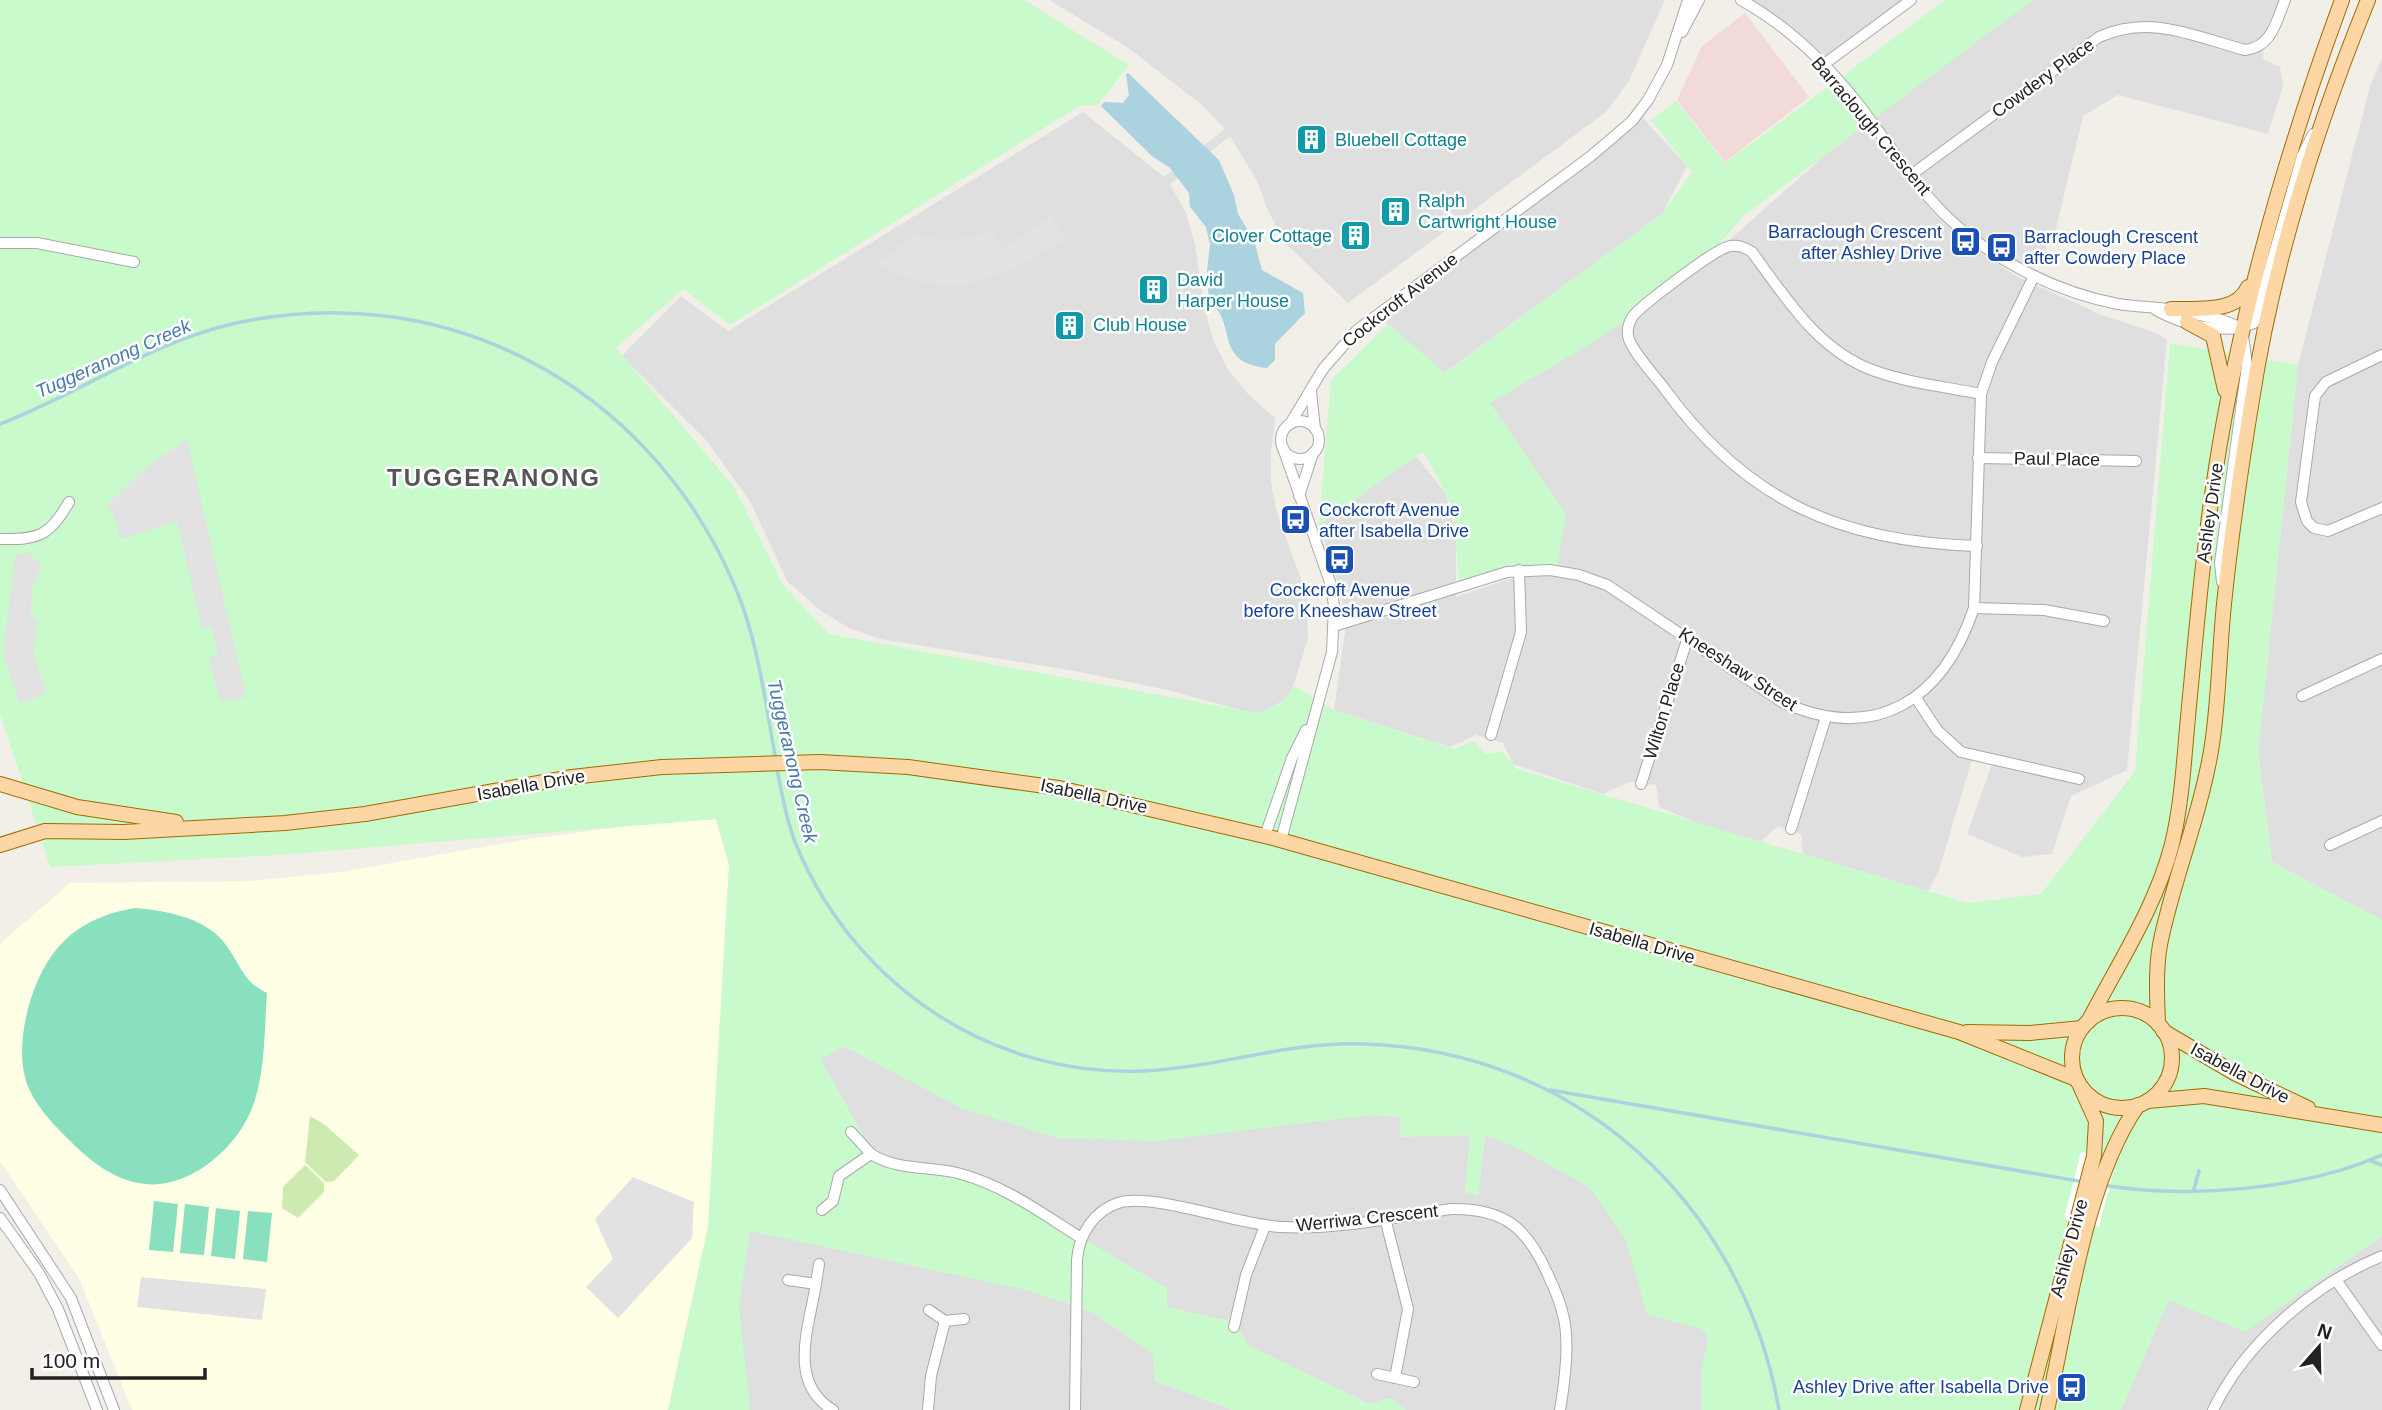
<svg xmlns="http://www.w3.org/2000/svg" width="2382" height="1410" font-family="Helvetica,sans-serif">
<rect width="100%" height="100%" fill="#f2efe9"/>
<g fill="#e0dfdf">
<path d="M 1049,0 L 1665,0 L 1629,81 L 1606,112 L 1348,303 L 1285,243 L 1268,211 L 1257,181 L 1230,136 L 1170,184 L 1186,213 L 1195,244 L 1204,307 L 1213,339 L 1228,369 L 1248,394 L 1275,418 L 1271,452 L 1271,483 L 1277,513 L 1307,596 L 1308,638 L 1290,697 L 1258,715 L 1168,690 L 1075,671 L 880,639 L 849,628 L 821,611 L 787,581 L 751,503 L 707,441 L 622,356 L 681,296 L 728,331 L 1083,112 L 1164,177 L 1225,129 L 1202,105 L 1127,47 Z"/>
<path d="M 1751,0 L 1908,0 L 1830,60 L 1791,26 Z"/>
<path d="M 2031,0 L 2280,0 L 2264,34 L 2263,59 L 2280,67 L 2283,86 L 2268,134 L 2118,95 L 2083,116 L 2054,237 L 2028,272 L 1950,219 L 1903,153 L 1868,118 Z"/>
<path d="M 2382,58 L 2382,920 L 2272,862 L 2258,752 L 2298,365 L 2370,86 Z"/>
<path d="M 1642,117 L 1687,166 L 1662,214 L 1444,373 L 1383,320 Z"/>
<path d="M 1864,126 L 1934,214 L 1964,242 L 2016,276 L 2102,315 L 2156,333 L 2167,340 L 2127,770 L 2071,796 L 2052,854 L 2022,857 L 1967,834 L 1993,761 L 1973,756 L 1938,873 L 1928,891 L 1803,854 L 1801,834 L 1778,826 L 1754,847 L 1659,807 L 1656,785 L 1629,782 L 1603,794 L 1513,764 L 1503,743 L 1476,735 L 1450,747 L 1334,710 L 1345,632 L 1342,595 L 1319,525 L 1416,456 L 1446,494 L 1456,534 L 1456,597 L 1509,579 L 1551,575 L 1566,514 L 1489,403 L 1709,258 L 1826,154 Z"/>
<path d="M 843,1046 L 969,1108 L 1288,1119 L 1400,1112 L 1401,1136 L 1471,1135 L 1465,1193 L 1478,1195 L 1485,1135 L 1519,1146 L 1590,1187 L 1707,1334 L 1708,1343 L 1703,1361 L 1705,1410 L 1406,1410 L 1390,1398 L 1370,1404 L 1167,1307 L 1167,1288 L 1091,1245 L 890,1164 L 867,1142 L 813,1054 L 821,1059 Z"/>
<path d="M 750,1231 L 1064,1295 L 1076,1306 L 1091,1311 L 1153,1354 L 1155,1381 L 1233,1410 L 749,1410 L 732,1306 L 745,1263 Z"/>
<path d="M 2382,1236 L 2382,1410 L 2121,1410 L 2169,1299 L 2245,1331 Z"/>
</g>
<path fill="#f2dad9" d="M 1745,13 L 1809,97 L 1725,162 L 1677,100 L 1702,46 Z"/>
<path fill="#ffffe5" d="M 716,819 L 729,865 L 708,1227 L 668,1410 L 132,1410 L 79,1278 L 0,1161 L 0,944 L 70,883 L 251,881 L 341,872 L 529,839 L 627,826 Z"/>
<g fill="#cdebb0">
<path d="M 310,1116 L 325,1125 L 359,1155 L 334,1181 L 326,1182 L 305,1162 Z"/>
<path d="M 305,1165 L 324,1183 L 324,1192 L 298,1218 L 282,1208 L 283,1187 Z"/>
</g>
<g fill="#c8facc">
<path d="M 0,0 L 1024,0 L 1129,65 L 1098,105 L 1079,106 L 730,325 L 683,289 L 616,348 L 735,488 L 784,586 L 829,634 L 1257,713 L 1280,704 L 1295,686 L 1334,710 L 1455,749 L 1474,741 L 1486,754 L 1502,751 L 1517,769 L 1968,903 L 2041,894 L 2135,771 L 2170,343 L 2298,365 L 2258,752 L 2272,862 L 2382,920 L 2382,1236 L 2245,1332 L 2169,1300 L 2121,1410 L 1702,1410 L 1702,1365 L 1708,1343 L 1707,1334 L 1699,1328 L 1647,1315 L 1626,1240 L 1589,1187 L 1518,1148 L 1485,1135 L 1478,1195 L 1465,1193 L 1470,1135 L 1401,1137 L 1400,1117 L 1371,1115 L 1158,1141 L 1057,1138 L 961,1108 L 843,1046 L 821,1060 L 867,1142 L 890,1164 L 994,1186 L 1167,1288 L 1167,1307 L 1235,1322 L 1248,1345 L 1370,1404 L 1390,1398 L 1406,1410 L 1233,1410 L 1155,1381 L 1153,1354 L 1091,1311 L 1026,1290 L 750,1231 L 739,1306 L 750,1410 L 668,1410 L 708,1227 L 729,865 L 716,819 L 278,855 L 50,867 L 0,713 Z"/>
<path d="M 1945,0 L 2033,0 L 1742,217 C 1680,297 1576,352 1490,403 L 1566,514 L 1557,567 L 1459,583 L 1453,507 L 1423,451 L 1319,525 L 1331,380 L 1388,324 L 1445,373 L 1662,214 L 1692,172 L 1651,120 L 1676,101 L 1725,163 Z"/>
</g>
<g fill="#88e0be">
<path d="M 135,908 C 163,910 202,917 222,940 C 240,961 241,981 267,993 C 264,1031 266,1077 250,1113 C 234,1150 188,1189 145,1184 C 111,1180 87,1158 65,1136 C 50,1121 34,1103 27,1084 C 16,1053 25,1009 38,980 C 58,936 88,916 135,908 Z"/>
<path d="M 154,1201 L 178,1204 L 173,1252 L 149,1250 Z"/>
<path d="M 185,1204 L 209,1207 L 204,1255 L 180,1253 Z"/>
<path d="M 216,1208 L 240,1211 L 235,1259 L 211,1256 Z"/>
<path d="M 248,1211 L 272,1213 L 267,1262 L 243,1259 Z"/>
</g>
<g fill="#e2e2e2">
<path d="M 1051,216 L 1065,240 L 1011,270 L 966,285 L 927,284 L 875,265 L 914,235 L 944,240 L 966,238 L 993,230 L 1002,249 Z"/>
<path d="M 187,439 L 246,697 L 220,702 L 209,657 L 218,655 L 211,626 L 202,628 L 177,521 L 121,539 L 113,514 L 107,505 L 144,469 Z"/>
<path d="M 28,552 L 42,565 L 33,583 L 30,614 L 38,621 L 33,651 L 46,693 L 28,702 L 19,702 L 3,654 L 15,555 Z"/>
<path d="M 633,1177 L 694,1202 L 692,1238 L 618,1318 L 586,1287 L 613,1259 L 595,1219 Z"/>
<path d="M 141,1277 L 266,1289 L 262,1320 L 137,1307 Z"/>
</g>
<path fill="#aad3df" d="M 1128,73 L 1219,160 L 1234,195 L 1238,214 L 1254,240 L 1262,270 L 1303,293 L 1305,313 L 1275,344 L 1275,360 L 1267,368 C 1212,363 1238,319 1209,303 L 1207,270 L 1210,244 L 1206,227 L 1190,207 L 1189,193 L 1170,168 L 1153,157 L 1101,106 L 1104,102 L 1123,103 L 1129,95 L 1126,74 Z"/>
<path fill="#fff" d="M 2081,1152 L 2116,1161 L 2099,1227 L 2064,1218 Z"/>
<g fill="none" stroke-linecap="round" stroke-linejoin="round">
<g stroke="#aad3df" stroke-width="3.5">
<path d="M 0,424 C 78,394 150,343 232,324 C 444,276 647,385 733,582 C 758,638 765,701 776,761"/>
<path d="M 777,769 C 782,794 787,823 797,847 C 856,986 991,1077 1143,1071 C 1217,1068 1288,1041 1364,1044 C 1576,1050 1743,1203 1779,1410"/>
<path d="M 1550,1090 L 2084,1182"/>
<path d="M 2371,1161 L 2382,1165"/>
<path d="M 2102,1185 C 2188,1199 2302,1190 2382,1155"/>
<path d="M 2194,1189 L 2199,1171"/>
</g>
<defs>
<g id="minor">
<path d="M 1741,0 C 1790,27 1833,70 1866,114 C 1891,148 1915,185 1945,215 C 1991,259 2055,292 2118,304 C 2137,307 2157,307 2176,310"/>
<path d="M 1682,32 L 1699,0"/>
<path d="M 1823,65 L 1911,0"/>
<path d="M 1911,175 L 2099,37 C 2151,14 2193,36 2245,50 C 2272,47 2276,22 2285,0"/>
<path d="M 0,243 L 37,243 L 134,262"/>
<path d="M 2156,310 C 2182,325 2226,336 2254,323 L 2302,156 L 2313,134"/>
<path d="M 2191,313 L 2222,320 L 2242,328 L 2247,365 L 2220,563 L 2222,582"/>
<path d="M 2382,355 L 2326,382 L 2315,396 L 2301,502 L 2307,521 L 2314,528 L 2328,531 L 2382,508"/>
<path d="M 1311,392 L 1315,429"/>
<circle cx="1300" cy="440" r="19"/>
<path d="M 1290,424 L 1323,369 L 1357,330 L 1591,156 L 1632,121 L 1648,100 L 1667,65 L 1688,0"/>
<path d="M 1978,458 L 2136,461"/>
<path d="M 1299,496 L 1313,453"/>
<path d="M 0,539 C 38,540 50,536 69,502"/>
<path d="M 1977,546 C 1840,542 1746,501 1664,388 C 1655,376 1630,349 1628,336 C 1627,329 1629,322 1633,316 C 1643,304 1713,251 1727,247 C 1737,244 1744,247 1752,252 C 1786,298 1818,351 1875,371 C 1909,383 1946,387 1981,394"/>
<path d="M 1974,608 L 2044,610 L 2104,621"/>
<path d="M 1334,626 L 1507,572 L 1550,570 L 1579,575 L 1607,585 L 1782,702 C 1876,744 1943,700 1974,608 L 1981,394 L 1992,362 L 2034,276"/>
<path d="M 2302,696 L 2382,659"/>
<path d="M 1916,698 L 1937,730 L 1961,752 L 2079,779"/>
<path d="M 1491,735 L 1521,632 L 1519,570"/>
<path d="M 1641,784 L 1688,637"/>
<path d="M 1791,829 L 1826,717"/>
<path d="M 1265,836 L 1292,758 L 1306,730"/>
<path d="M 1281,840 L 1332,652 L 1334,606 L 1331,585 L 1283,448"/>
<path d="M 2330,845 L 2382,821"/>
<path d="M 851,1132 L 871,1154"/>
<path d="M 0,1190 L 71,1298 L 114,1410"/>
<path d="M 822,1210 L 833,1201 L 839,1176 L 871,1154 C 900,1172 930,1165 961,1174 C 1005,1186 1043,1214 1081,1238"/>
<path d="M 0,1218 L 39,1273 L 58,1309 L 97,1410"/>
<path d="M 1385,1218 L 1408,1309 L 1395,1378"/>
<path d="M 788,1280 L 816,1284 L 819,1264"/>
<path d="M 2336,1280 L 2382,1345"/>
<path d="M 816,1284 C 809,1327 787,1383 833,1410"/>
<path d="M 929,1310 L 945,1321"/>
<path d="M 1234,1327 L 1246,1275 L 1265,1226"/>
<path d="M 1377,1374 L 1414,1382"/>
<path d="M 928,1410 L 931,1376 L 945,1321 L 964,1319"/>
<path d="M 1075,1410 L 1077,1260 C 1079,1234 1094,1211 1118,1203 C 1152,1192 1238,1225 1281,1227 C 1338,1230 1396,1217 1451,1209 C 1506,1208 1528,1229 1549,1277 C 1558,1296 1565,1314 1566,1334 C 1568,1359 1564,1386 1560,1410"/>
<path d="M 2213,1410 C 2245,1343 2314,1284 2382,1256"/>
</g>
<g id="major">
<path d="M 2171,309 C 2197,308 2237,314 2248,287"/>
<path d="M 2187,322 L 2213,336 L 2225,390"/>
<path d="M 0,784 L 77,807 L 176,822"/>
<path d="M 0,845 L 45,831 L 124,832 L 285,823 L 365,814 L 572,777 L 662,767 L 820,762 L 908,767 L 1059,788 L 1273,838 L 1959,1032 L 2076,1079"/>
<circle cx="2122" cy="1058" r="50"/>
<path d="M 2088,1022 C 2118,964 2156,907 2172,844 C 2182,803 2184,759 2188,717 C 2196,634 2203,550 2216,468 C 2241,307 2286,152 2342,0"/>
<path d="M 2158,1024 C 2157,994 2155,964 2162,935 C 2176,873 2200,814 2211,751 C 2219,703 2219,653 2224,604 C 2231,536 2241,467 2252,400 C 2273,263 2316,128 2368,0"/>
<path d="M 2163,1031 L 2236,1074 L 2308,1108"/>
<path d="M 1967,1032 L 2030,1033 L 2082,1028"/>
<path d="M 2148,1101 L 2204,1096 L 2382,1125"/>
<path d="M 2027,1410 L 2094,1156 L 2096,1121 L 2081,1088"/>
<path d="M 2047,1410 C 2068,1317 2084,1183 2138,1105"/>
</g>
</defs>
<use href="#minor" stroke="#a9a9a9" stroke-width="12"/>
<use href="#major" stroke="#a06b00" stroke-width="16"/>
<use href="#minor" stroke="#fff" stroke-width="10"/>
<use href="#major" stroke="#fcd6a4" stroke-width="14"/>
</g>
<defs>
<symbol id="building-square" viewBox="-11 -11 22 22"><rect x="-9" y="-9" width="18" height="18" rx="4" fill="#0f9aa8" stroke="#fff"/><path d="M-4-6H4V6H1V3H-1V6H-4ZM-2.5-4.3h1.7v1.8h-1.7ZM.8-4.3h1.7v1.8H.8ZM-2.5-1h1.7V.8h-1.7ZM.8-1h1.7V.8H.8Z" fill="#fff"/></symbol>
<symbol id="bus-square" viewBox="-11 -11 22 22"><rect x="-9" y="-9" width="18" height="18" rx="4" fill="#1a4fb4" stroke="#fff"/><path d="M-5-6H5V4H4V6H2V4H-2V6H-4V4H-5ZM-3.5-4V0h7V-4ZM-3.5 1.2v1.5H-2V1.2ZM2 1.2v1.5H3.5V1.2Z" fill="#fff"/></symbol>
</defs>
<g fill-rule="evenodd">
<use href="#building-square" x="1294" y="122" width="35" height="35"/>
<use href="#building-square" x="1378" y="194" width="35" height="35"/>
<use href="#building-square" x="1338" y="218" width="35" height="35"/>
<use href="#bus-square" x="1948" y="224" width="35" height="35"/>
<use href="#bus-square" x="1984" y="230" width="35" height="35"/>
<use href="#building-square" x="1136" y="272" width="35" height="35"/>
<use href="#building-square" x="1052" y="308" width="35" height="35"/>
<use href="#bus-square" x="1278" y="502" width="35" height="35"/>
<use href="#bus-square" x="1322" y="542" width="35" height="35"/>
<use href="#bus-square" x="2054" y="1370" width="35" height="35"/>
</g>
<g text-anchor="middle" stroke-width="5" stroke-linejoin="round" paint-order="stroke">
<g font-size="18" fill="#222" stroke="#fff">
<text transform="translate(2043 78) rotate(-36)" y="6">Cowdery Place</text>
<text transform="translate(1871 126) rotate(50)" y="6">Barraclough Crescent</text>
<text transform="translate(1400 300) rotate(-38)" y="6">Cockcroft Avenue</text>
<text transform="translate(2057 459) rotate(1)" y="6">Paul Place</text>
<text transform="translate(2210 513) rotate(-82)" y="6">Ashley Drive</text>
<text transform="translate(1738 669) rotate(33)" y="6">Kneeshaw Street</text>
<text transform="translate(1664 711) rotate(-73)" y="6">Wilton Place</text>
<text transform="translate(531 785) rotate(-10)" y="6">Isabella Drive</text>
<text transform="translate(1094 796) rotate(12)" y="6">Isabella Drive</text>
<text transform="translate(1642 943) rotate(16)" y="6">Isabella Drive</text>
<text transform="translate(2240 1073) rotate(28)" y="6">Isabella Drive</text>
<text transform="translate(1367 1218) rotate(-6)" y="6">Werriwa Crescent</text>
<text transform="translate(2069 1248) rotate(-75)" y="6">Ashley Drive</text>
</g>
<g font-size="18" fill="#0d838f" stroke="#fff" text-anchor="start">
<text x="1335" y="146">Bluebell Cottage</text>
<text x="1418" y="207">Ralph<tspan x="1418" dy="21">Cartwright House</tspan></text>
<text x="1332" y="242" text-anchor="end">Clover Cottage</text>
<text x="1177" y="286">David<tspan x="1177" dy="21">Harper House</tspan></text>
<text x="1093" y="331">Club House</text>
</g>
<g font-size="18" fill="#164399" stroke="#fff" text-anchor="end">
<text x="1942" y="238">Barraclough Crescent<tspan x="1942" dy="21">after Ashley Drive</tspan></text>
<text x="2024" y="243" text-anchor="start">Barraclough Crescent<tspan x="2024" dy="21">after Cowdery Place</tspan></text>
<text x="1319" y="516" text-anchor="start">Cockcroft Avenue<tspan x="1319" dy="21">after Isabella Drive</tspan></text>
<text x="1340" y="596" text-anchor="middle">Cockcroft Avenue<tspan x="1340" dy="21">before Kneeshaw Street</tspan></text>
<text x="2049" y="1393">Ashley Drive after Isabella Drive</text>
</g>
<g font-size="19" font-style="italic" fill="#4a7aab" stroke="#fff">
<text transform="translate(113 358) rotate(-24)" y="7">Tuggeranong Creek</text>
<text transform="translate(793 761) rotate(77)" y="7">Tuggeranong Creek</text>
</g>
<g font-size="24" font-weight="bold" letter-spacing="2" fill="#555" stroke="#fff">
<text x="494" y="486">TUGGERANONG</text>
</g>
</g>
<g transform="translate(2319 1347) rotate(20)" stroke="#ffffff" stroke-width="5" paint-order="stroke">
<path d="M0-5L12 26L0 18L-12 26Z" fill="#222222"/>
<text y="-10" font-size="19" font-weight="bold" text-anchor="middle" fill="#222222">N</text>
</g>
<path d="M32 1368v10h173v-10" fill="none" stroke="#222222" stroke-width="3.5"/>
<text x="42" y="1368" font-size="21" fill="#222222" stroke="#ffffff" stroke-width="5" paint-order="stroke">100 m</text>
</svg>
